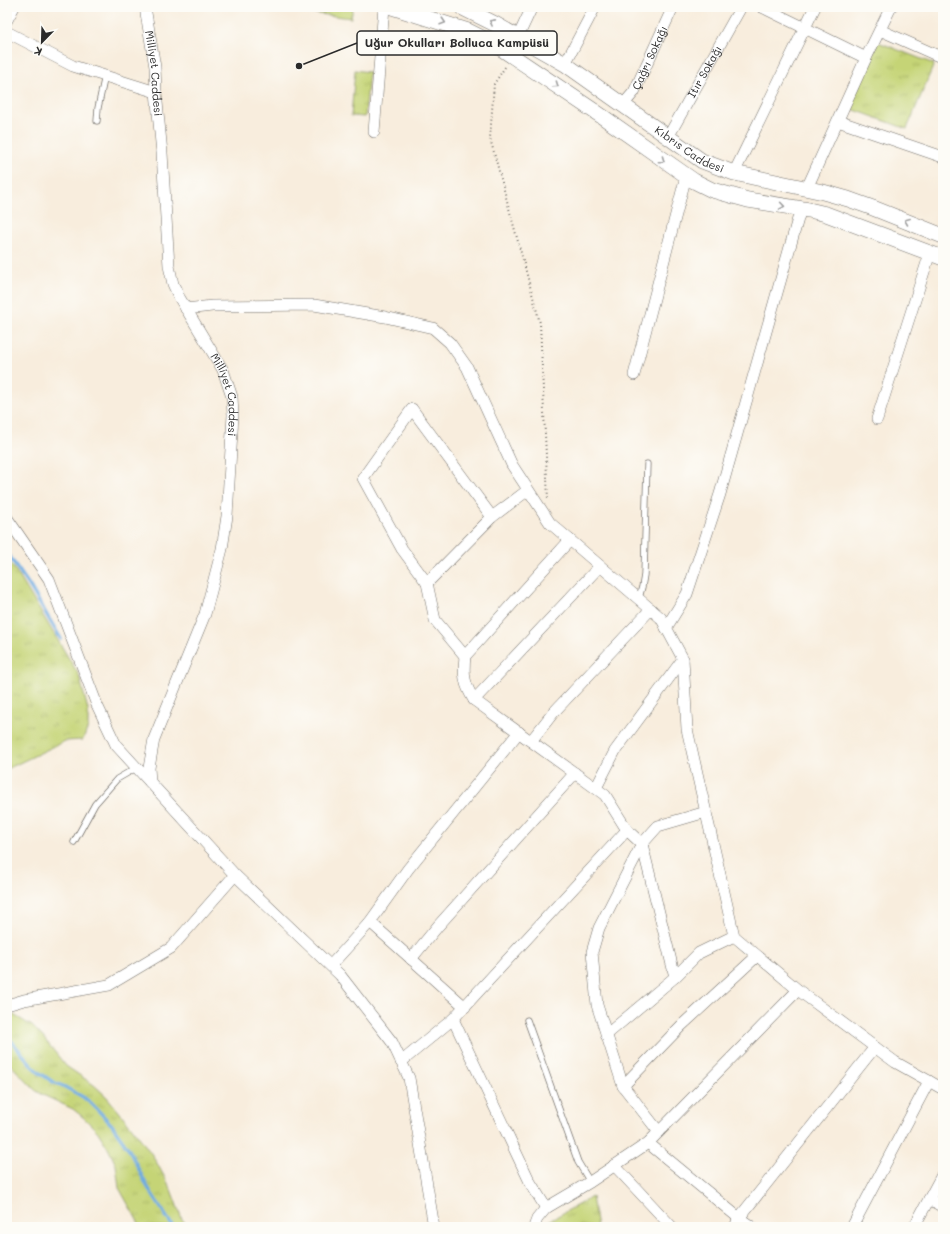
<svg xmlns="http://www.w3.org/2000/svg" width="950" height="1234" font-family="Mali,sans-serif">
<defs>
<pattern id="grass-tufts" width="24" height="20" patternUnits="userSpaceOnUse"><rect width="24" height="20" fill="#c5d476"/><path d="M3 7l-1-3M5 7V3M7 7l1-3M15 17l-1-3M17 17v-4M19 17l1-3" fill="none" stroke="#a9b666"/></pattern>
</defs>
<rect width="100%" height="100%" fill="#fdfcf7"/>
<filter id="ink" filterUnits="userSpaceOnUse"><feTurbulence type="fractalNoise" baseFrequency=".025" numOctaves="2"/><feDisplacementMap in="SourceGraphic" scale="8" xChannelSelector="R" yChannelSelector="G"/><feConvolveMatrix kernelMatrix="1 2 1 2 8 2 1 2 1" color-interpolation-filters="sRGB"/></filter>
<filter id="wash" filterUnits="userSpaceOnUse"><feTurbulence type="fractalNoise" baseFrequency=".012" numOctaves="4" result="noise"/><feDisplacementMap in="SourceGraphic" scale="16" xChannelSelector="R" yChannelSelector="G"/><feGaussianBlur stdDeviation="0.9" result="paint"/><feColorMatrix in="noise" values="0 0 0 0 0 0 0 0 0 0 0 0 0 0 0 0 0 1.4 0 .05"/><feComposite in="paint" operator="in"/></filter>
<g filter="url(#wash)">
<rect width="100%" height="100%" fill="#f8eddd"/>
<g fill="url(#grass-tufts)" stroke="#788050">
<path d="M 305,7 L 351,7 L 353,8 L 351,18 L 304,12 Z"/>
<path d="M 878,42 L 934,64 L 907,129 L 849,108 Z"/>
<path d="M 355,70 L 369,72 L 365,117 L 351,116 Z"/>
<path d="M 7,559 L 16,571 L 79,675 L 88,710 L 88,727 L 83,740 L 65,741 L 7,769 Z"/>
<path d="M 7,1011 L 32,1026 L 42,1036 L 66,1066 L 94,1085 L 107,1097 L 134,1130 L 153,1156 L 170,1187 L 182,1219 L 188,1227 L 141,1227 L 119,1188 L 116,1165 L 108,1148 L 98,1132 L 84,1118 L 73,1109 L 43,1095 L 35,1090 L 7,1061 Z"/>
<path d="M 592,1197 L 597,1227 L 545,1227 L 545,1223 Z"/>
</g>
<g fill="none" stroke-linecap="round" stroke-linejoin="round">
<g stroke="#6face1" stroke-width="3.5">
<path d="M 7,553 L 29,585 L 61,639"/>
<path d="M 7,1036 L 37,1071 L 53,1082 L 63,1086 L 83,1097 L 92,1104 L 112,1125 L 128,1148 L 147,1186 L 173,1227"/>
</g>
</g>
</g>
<g filter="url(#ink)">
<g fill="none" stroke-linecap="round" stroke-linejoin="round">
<defs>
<g id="service">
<path d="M 97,121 L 98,108 L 105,75"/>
<path d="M 639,598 L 642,587 L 644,575 L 647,464"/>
<path d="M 74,842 L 95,804 L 117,779 L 136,768"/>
<path d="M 527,1020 L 578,1162 L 590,1182"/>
</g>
<g id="minor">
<path id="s1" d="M 145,7 L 155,67 L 156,92 L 162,153 L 169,266 L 173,284 L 179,297 L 223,370 L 232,397 L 233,415 L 227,516 L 222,549 L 205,614 L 154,739 L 149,768 L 150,782"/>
<path d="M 762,7 L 866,58"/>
<path d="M 7,20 L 14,7"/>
<path d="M 880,30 L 943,58"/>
<path d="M 7,32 L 73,66 L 156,92"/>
<path d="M 518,37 L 532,7"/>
<path d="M 565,64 L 595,7"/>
<path id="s2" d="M 622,106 L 634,92 L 673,7"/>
<path d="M 838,121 L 943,157"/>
<path d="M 374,132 L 384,7"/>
<path id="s3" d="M 668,137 L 741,7"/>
<path d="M 734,173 L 815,7"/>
<path d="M 807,188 L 866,58 L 891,7"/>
<path d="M 186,309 L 212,306 L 314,305 L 385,317 L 433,328 L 450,343 L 467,367 L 512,465 L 550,523 L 661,618 L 683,659 L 687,729 L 734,936 L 798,990 L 895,1062 L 943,1089"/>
<path d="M 634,375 L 686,176"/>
<path d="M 877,419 L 930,253"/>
<path d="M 7,518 L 49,579 L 97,705 L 116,745 L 235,875 L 340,975 L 392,1042 L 409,1078 L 434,1227"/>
<path d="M 570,540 L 465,656 C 463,675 464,684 474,700 L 605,795 L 627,830 L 642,844 L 675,977"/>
<path d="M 427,583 L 492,517 L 528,490"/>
<path d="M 666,628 L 687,594 L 720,494 L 801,208"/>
<path d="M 465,656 L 435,620 L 427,583 L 402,549 L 363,478 L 412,409 L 492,517"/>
<path d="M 474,700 L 600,566"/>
<path d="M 531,741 L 553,713 L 651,609"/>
<path d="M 596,788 L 615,751 L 683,659"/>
<path d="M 370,922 L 465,1007"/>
<path d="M 411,959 L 438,926 L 575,773"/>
<path d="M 331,965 L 370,922 L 408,869 L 519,732"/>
<path d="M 7,1005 L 24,1000 L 109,985 L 171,948 L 235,875"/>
<path d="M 453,1019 L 530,1182 L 546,1208 L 590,1182 L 648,1143 L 798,990"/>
<path d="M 606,1035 L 675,977 L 699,953 L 734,936"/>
<path d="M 401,1062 L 453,1019 L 627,830"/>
<path d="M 623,1086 L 681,1026 L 757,956"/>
<path d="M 659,1132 L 623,1086 L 597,1005 L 592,952 L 599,928 L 642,844 L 658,826 L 706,812"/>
<path d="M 648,1143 L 739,1218 L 752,1227"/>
<path d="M 614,1165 L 672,1227"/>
<path d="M 929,1199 L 943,1207"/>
<path d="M 534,1227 L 537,1219 L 546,1208"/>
<path d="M 735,1227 L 739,1218 L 875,1047"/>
<path d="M 852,1227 L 929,1081"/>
<path d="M 914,1227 L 943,1173"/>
</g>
<g id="secondary">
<path d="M 392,7 L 468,31 L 496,45 L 603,117 L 694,181 L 712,190 L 748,200 L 809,210 L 826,214 L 943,258"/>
<path id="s4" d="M 461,7 L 495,24 L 565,64 L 702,161 L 734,173 L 823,192 L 848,199 L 873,208 L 943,236"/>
</g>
</defs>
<use href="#service" stroke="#736f69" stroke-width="7"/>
<use href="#minor" stroke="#736f69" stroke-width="12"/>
<use href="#secondary" stroke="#736f69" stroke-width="16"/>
<path stroke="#736f69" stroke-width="2" stroke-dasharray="1 3" stroke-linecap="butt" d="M 505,67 L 494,84 L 490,138 L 540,323 L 548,500"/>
<use href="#service" stroke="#fff" stroke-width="5.5"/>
<use href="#minor" stroke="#fff" stroke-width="11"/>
<use href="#secondary" stroke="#fff" stroke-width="15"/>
</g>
<defs><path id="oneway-chevron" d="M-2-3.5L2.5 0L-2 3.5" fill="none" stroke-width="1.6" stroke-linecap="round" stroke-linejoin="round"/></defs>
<g stroke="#a0a0a0">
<use href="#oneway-chevron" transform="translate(443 22) rotate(18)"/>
<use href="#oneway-chevron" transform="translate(492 22) rotate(-152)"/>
<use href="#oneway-chevron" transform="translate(556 85) rotate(34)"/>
<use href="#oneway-chevron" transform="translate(662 160) rotate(35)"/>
<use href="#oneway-chevron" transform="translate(782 206) rotate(9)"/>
<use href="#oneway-chevron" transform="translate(907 221) rotate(-158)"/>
</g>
</g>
<g text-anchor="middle" stroke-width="3" stroke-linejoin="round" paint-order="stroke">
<g font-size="11" fill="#2b2b2b" stroke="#fdfcf7">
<text dy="4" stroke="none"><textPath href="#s2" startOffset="56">Çağrı Sokağı</textPath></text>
<text dy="4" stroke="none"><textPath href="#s3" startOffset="75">Itır Sokağı</textPath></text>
<text dy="4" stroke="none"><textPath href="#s1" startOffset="67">Milliyet Caddesi</textPath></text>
<text dy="4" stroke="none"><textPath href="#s4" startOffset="270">Kıbrıs Caddesi</textPath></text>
<text dy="4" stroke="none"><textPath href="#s1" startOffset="403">Milliyet Caddesi</textPath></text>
</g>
</g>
<path fill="none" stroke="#2b2b2b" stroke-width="1.5" d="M299 66L357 43"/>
<circle fill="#2b2b2b" stroke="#fdfcf7" stroke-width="1.5" cx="299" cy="66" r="4"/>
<rect fill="#fdfcf7" stroke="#2b2b2b" stroke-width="1.5" x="357" y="31" width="200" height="24" rx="4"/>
<g font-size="12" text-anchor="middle" font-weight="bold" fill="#2b2b2b">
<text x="457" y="47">Uğur Okulları Bolluca Kampüsü</text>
</g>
<rect width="950" height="1234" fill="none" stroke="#fdfcf7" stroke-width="24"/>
<g transform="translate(42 42) rotate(203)" stroke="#fdfcf7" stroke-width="3" paint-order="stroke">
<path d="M0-3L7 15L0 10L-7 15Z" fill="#2b2b2b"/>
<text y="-6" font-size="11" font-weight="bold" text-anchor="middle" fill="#2b2b2b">K</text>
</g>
</svg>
